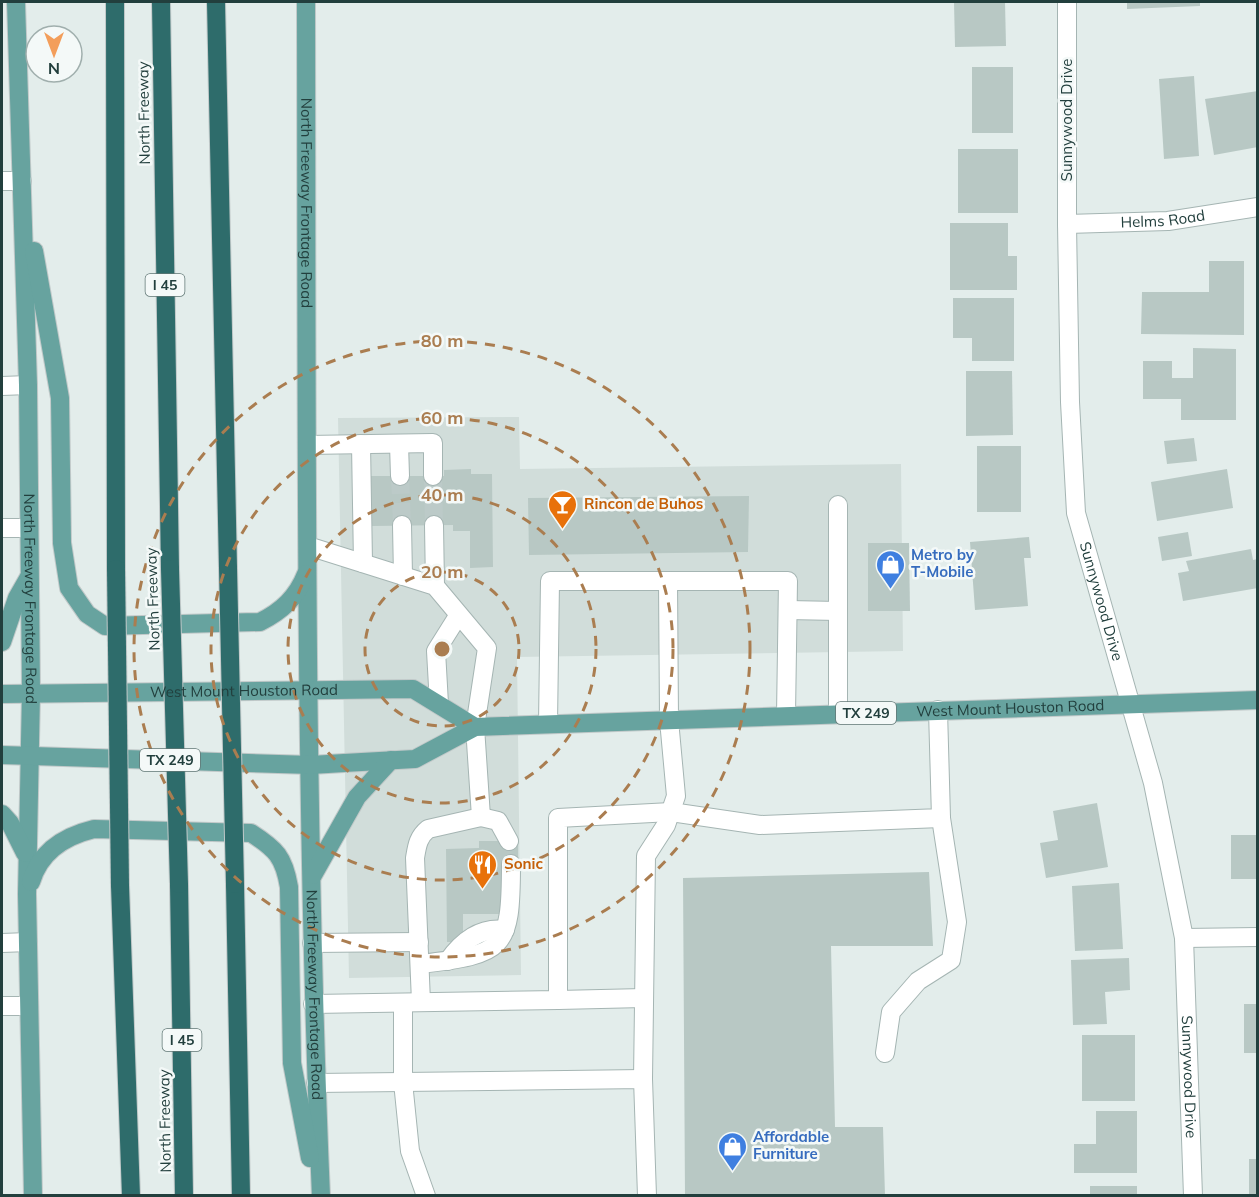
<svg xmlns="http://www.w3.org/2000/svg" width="1259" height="1197" font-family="Mulish,sans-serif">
<rect width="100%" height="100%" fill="#e3edeb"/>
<path fill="#d1ddda" d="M 519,417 L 520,469 L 901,464 L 903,651 L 517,657 L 521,975 L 349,978 L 338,418 Z"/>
<g fill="#b8c8c4">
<path d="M 954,2 L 1005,2 L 1006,46 L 955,47 Z"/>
<path d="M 1127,2 L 1200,2 L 1200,6 L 1127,9 Z"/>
<rect x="972" y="67" width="41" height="66"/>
<path d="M 1194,76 L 1199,156 L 1164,159 L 1159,79 Z"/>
<path d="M 1258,91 L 1258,147 L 1214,155 L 1205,99 Z"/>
<rect x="958" y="149" width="60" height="64"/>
<path d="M 950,223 L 1008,223 L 1008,256 L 1017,256 L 1017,290 L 950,290 Z"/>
<path d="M 1209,261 L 1244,261 L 1244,335 L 1141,334 L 1142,292 L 1209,292 Z"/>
<path d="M 953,298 L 1014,298 L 1014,361 L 972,361 L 972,338 L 953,338 Z"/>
<path d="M 1193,348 L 1236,349 L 1236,420 L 1181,420 L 1181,399 L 1143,399 L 1143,361 L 1172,361 L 1172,378 L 1193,378 Z"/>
<path d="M 966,371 L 1012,371 L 1013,435 L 966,436 Z"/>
<path d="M 1194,438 L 1197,461 L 1167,464 L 1164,441 Z"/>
<rect x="977" y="446" width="44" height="66"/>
<path d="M 471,469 L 471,474 L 492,474 L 493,567 L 470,568 L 470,531 L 453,531 L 453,525 L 372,526 L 371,476 L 444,476 L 444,470 Z"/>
<path d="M 1227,469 L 1233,508 L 1157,521 L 1151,482 Z"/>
<path d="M 749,496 L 748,552 L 529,555 L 528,498 Z"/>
<path d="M 1188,532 L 1192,556 L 1162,561 L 1158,537 Z"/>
<path d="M 1029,537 L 1031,558 L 1024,558 L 1028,606 L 975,610 L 970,542 Z"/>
<path d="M 868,543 L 909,543 L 910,611 L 868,611 Z"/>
<path d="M 1251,549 L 1253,560 L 1258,559 L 1258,588 L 1183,601 L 1178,573 L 1189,571 L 1186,561 Z"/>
<path d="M 1097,803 L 1108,867 L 1046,878 L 1040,843 L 1058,840 L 1053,811 Z"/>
<rect x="1231" y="835" width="27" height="44"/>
<path d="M 479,841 L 518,841 L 518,864 L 503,914 L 463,914 L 463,942 L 447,942 L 446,849 L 479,848 Z"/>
<path d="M 929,872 L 933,946 L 831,946 L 835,1127 L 883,1127 L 885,1196 L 685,1196 L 683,878 Z"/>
<path d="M 1119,883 L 1123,949 L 1075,951 L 1072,886 Z"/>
<path d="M 1129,958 L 1130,990 L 1105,992 L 1107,1024 L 1073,1025 L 1071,960 Z"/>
<rect x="1244" y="1004" width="14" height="49"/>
<rect x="1082" y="1035" width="53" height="66"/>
<path d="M 1096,1111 L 1137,1111 L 1137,1173 L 1074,1173 L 1074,1144 L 1096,1144 Z"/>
<rect x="1249" y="1159" width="9" height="36"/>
<rect x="1090" y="1186" width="47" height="10"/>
</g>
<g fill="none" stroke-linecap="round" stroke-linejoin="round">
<g stroke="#bccac8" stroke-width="18" stroke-dasharray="18 9" stroke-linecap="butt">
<path d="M 400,476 L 402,525"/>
<path d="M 433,476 L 434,525"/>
</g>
<defs>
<g id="minor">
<path id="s1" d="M 1067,2 L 1067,224 L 1070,402 L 1076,513 L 1153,783 L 1184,938 L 1193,1196"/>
<path d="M 2,181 L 22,181"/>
<path id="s2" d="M 1067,224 L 1168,221 L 1258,207"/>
<path d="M 2,386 L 28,385"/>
<path d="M 361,444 L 363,563"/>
<path d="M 399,444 L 400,476"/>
<path d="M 307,445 L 433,443 L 433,476"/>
<path d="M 838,505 L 838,714"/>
<path d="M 402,525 L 403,576"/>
<path d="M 434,525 L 435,586"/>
<path d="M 2,528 L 29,528"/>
<path d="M 308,546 L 435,586 L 487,648 L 475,727 L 481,817 L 428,829 C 418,837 417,846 415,858 L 421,1002"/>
<path d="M 788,610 L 838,611"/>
<path d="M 439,704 L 436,651 L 458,616"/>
<path d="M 548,724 L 550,581 L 788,581 L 786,715"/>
<path d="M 481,817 L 498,821 L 509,841"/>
<path d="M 1184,938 L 1258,937"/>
<path d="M 2,943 L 28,942"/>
<path d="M 312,943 L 419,942"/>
<path d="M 448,961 C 462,941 480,927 505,930"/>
<path d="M 420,964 C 504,954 511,951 511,864"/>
<path d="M 558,1000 L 644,998"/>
<path d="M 403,1003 L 403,1082 L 410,1151 L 426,1196"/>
<path d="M 313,1004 L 558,1000 L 558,818 L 671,812 L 760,825 L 941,818 L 938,710"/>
<path d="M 2,1006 L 29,1006"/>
<path d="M 885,1053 L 891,1012 L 918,981 L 951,960 L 957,922 L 941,818"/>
<path d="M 643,1079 L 646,856 L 666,825 L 676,796 L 669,720 L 668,581"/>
<path d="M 316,1083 L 643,1079 L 647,1196"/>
</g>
<g id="major">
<path id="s3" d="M 16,2 L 28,385 L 31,692 L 27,894 L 33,1196"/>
<path id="s4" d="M 306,2 C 307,399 304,798 321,1196"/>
<path d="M 34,251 L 60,398 L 62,543 L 69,588 L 87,614 L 105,626 L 260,622 C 282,611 297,597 306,574"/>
<path d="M 2,642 L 17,598 L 29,577"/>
<path id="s5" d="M 2,694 L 413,689 L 475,727"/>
<path id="s6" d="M 2,755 L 311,765 L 344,763 L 415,759 L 475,727 L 1258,700"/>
<path d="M 2,814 L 10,823 L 25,853"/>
<path d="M 313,875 L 357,797 L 391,760"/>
<path d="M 31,882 C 40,851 65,836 94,829 L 251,833 C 276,849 284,857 289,887 L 292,1063 L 310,1158"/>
</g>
<g id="highway">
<path d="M 115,2 L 116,569"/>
<path d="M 161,2 L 170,569"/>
<path d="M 216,2 L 228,568"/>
<path d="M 179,884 L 184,1196"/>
<path d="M 235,884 L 241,1196"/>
<path d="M 120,885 L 131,1196"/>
</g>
</defs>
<use href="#minor" stroke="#a5b5b3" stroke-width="20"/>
<use href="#major" stroke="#c1c9c9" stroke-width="20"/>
<use href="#highway" stroke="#c1c9c9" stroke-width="20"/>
<use href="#minor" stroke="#fff" stroke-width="18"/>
<use href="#major" stroke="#67a39f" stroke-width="18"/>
<use href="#highway" stroke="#2e6c6b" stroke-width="18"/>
<defs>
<g id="highway-bridge">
<path d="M 228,568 L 235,884"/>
<path d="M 116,569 L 120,885"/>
<path d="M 170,569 L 179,884"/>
</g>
</defs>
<use href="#highway-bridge" stroke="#c1c9c9" stroke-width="20" stroke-linecap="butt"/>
<use href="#highway-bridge" stroke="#2e6c6b" stroke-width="18"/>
</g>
<g fill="none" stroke="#aa7d50" stroke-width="3" stroke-dasharray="10 8">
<circle cx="442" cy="649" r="77"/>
<circle cx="442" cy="649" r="154"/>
<circle cx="442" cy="649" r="231"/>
<circle cx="442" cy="649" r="308"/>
</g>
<defs>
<symbol id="bar-pin" viewBox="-11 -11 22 30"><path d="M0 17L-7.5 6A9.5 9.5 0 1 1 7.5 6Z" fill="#e8710a" stroke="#f4f9f8"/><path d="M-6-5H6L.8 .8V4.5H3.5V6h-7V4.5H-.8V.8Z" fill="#fff"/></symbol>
<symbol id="shop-pin" viewBox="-11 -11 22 30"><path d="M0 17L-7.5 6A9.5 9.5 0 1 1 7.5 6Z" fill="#3f7fe0" stroke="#f4f9f8"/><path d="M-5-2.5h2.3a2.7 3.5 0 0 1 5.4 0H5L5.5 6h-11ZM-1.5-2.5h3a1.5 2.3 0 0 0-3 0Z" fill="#fff"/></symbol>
<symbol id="restaurant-pin" viewBox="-11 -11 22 30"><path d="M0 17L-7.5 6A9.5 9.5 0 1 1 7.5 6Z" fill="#e8710a" stroke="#f4f9f8"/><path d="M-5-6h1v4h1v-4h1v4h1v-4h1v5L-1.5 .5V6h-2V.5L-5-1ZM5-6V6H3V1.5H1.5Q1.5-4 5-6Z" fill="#fff"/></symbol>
</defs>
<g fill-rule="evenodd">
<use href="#bar-pin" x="546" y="488" width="33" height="45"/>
<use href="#shop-pin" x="874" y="548" width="33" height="45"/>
<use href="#restaurant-pin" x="466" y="848" width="33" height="45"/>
<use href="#shop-pin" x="716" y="1130" width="33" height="45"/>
</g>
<g text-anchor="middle" stroke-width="5" stroke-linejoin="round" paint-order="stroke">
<g fill="#f4f9f8" stroke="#617775" stroke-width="1.5">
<rect x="145.5" y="274" width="39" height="22" rx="4.5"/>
<rect x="836" y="702" width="60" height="22" rx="4.5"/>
<rect x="140" y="749" width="60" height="22" rx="4.5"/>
<rect x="162.5" y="1029" width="39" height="22" rx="4.5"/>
</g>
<g font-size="14" font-weight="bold" fill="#223f3d">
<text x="165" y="290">I 45</text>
<text x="866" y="718">TX 249</text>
<text x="170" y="765">TX 249</text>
<text x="182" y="1045">I 45</text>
</g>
<g font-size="15" fill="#223f3d" stroke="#f4f9f8">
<text transform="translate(144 113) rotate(-91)" y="5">North Freeway</text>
<text transform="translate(1067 120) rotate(-90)" y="5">Sunnywood Drive</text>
<text dy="5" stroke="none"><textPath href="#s4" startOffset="201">North Freeway Frontage Road</textPath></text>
<text dy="5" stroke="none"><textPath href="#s2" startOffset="96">Helms Road</textPath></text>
<text dy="5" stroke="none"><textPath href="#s3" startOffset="597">North Freeway Frontage Road</textPath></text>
<text transform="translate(153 599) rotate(-92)" y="5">North Freeway</text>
<text dy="5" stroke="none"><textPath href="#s1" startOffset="603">Sunnywood Drive</textPath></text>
<text dy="5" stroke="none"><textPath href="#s5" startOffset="242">West Mount Houston Road</textPath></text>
<text dy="5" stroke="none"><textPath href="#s6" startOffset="1017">West Mount Houston Road</textPath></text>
<text dy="5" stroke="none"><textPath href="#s4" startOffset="993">North Freeway Frontage Road</textPath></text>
<text dy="5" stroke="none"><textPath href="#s1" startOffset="1089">Sunnywood Drive</textPath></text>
<text transform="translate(165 1121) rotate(-91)" y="5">North Freeway</text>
</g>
<g font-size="15" font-weight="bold" fill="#c56008" stroke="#f4f9f8" text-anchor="start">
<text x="584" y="509">Rincon de Buhos</text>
<text x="504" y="869">Sonic</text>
</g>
<g font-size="15" font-weight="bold" fill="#366cbe" stroke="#f4f9f8" text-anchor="start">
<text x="911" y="560">Metro by<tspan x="911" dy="17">T-Mobile</tspan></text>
<text x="753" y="1142">Affordable<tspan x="753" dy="17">Furniture</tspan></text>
</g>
</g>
<circle cx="442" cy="649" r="9" fill="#aa7d50" stroke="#f4f9f8" stroke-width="3"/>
<g font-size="18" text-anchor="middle" font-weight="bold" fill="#aa7d50" stroke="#f4f9f8" stroke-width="5" stroke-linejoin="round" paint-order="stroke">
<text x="442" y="347">80 m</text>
<text x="442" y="424">60 m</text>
<text x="442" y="501">40 m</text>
<text x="442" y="578">20 m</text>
</g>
<rect width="1259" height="1197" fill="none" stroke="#223f3d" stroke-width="6"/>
<g transform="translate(54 54) rotate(180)"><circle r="28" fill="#f4f9f8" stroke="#a0afad" stroke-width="1.5"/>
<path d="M0-4.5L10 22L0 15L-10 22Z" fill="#f39e5b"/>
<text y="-9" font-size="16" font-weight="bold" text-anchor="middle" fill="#223f3d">N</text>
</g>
</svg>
